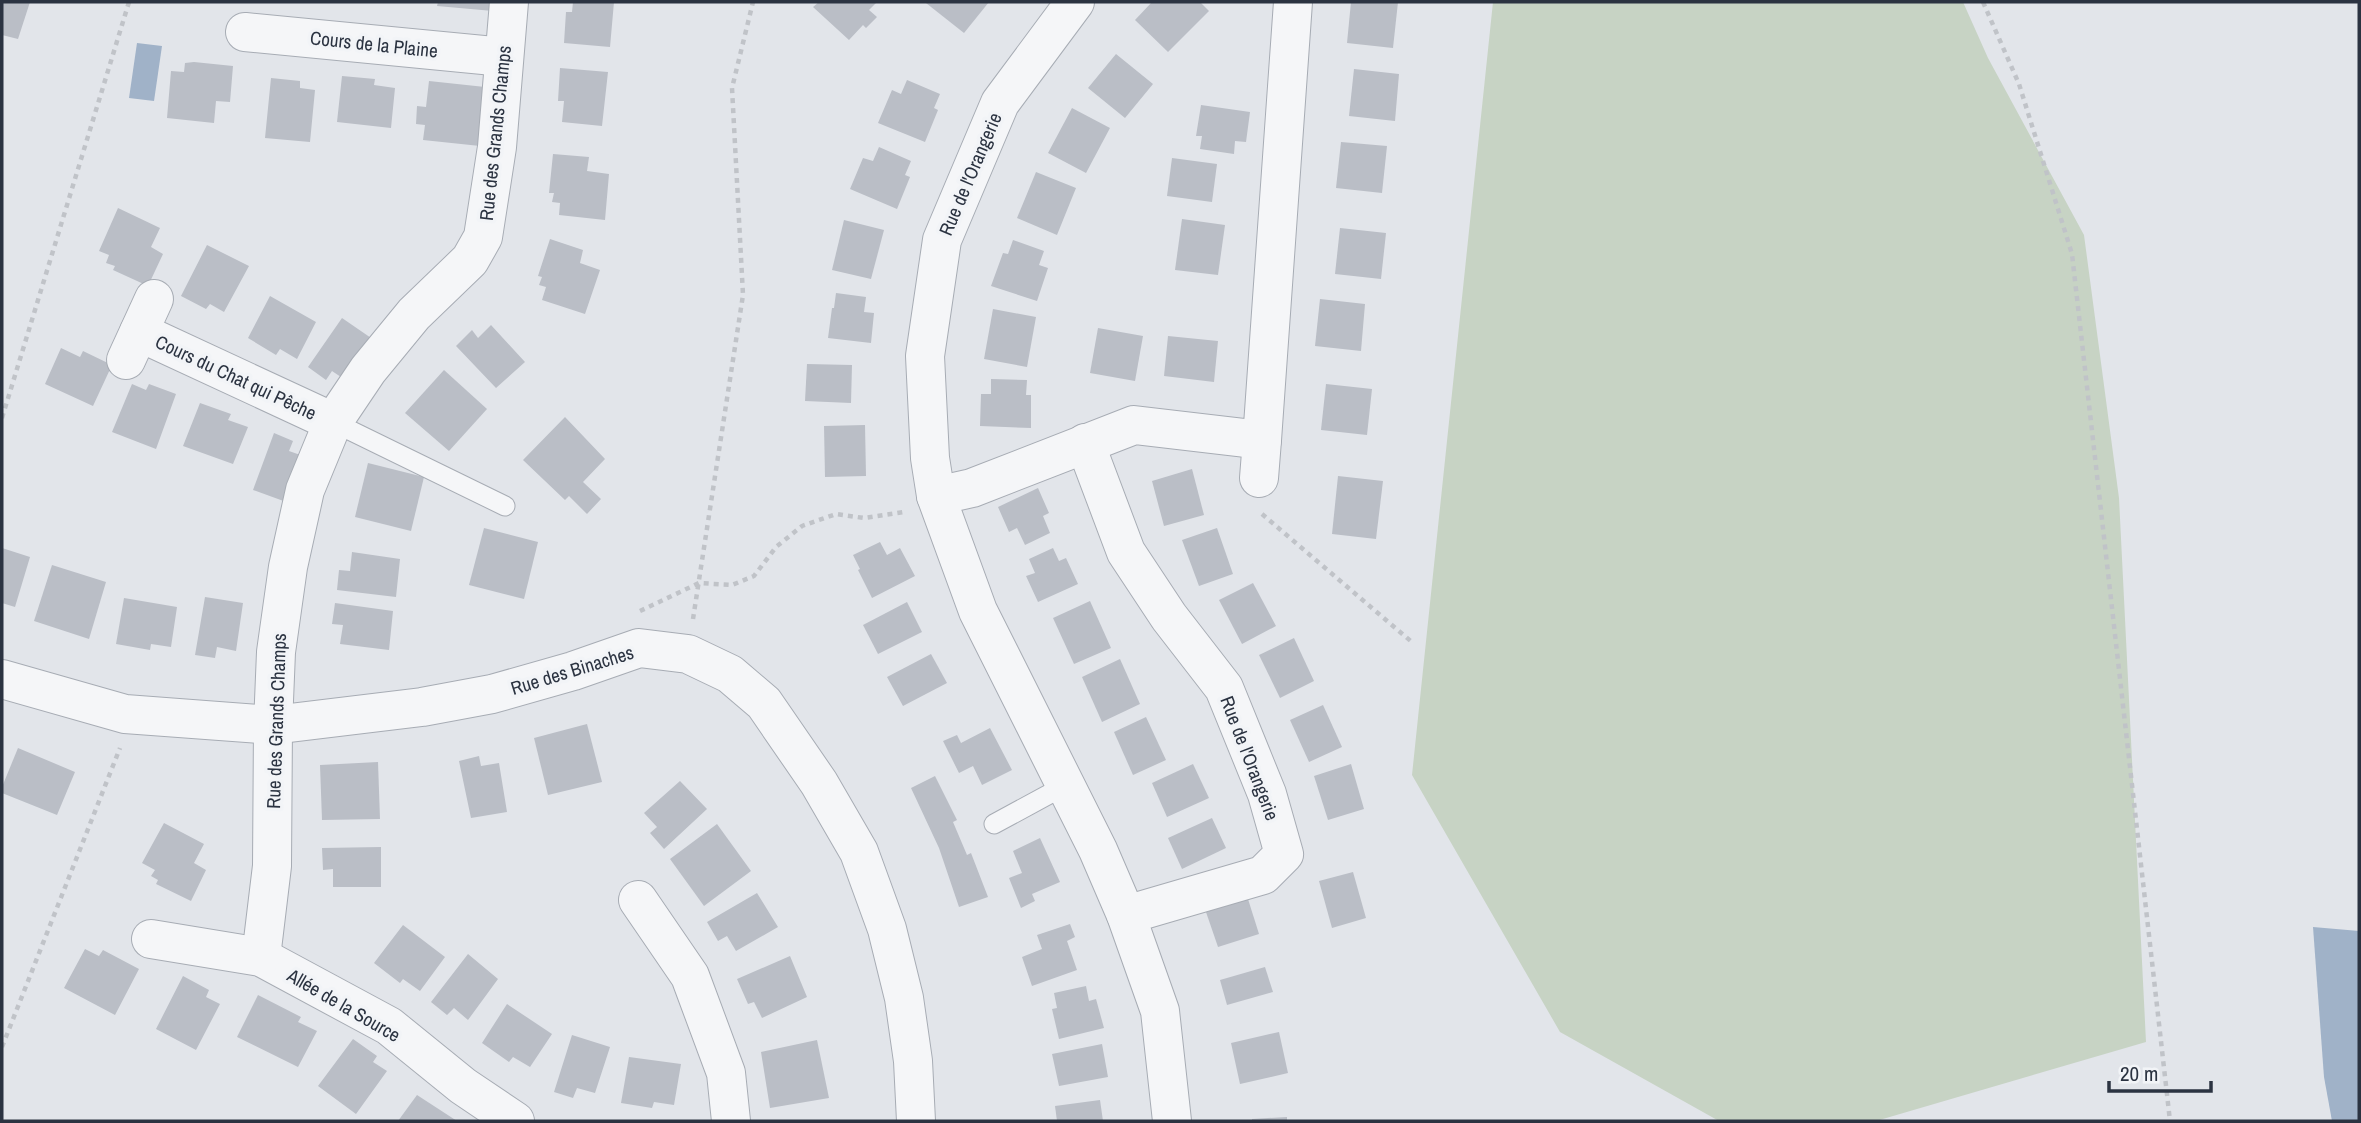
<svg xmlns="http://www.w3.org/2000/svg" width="2361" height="1123" font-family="'Archivo Narrow',sans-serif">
<rect width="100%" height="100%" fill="#e2e5ea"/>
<path fill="#c7d3c4" d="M 1493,2 L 1963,2 L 1988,58 L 2084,235 L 2119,498 L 2146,1042 L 1876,1121 L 1719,1121 L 1560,1032 L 1412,775 Z"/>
<g fill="#a0b2c8">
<path d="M 137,43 L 162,46 L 154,101 L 129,98 Z"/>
<path d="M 2313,927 L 2359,931 L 2359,1121 L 2332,1121 L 2324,1077 Z"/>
</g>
<g fill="#babec6">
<path d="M 2,2 L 30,2 L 18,39 L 2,35 Z"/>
<path d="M 438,2 L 494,2 L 493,11 L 437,6 Z"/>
<path d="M 573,2 L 614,2 L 610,47 L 564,43 L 566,12 L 572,12 Z"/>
<path d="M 819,2 L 877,2 L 869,10 L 877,17 L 866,28 L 863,25 L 849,40 L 813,7 Z"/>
<path d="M 927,2 L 989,2 L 964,33 L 926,3 Z"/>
<path d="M 1152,2 L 1200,2 L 1209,11 L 1168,52 L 1135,20 Z"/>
<path d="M 1351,2 L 1398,2 L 1393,48 L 1347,43 Z"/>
<path d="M 1116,54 L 1153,84 L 1125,118 L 1088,88 Z"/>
<path d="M 194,62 L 233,66 L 230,102 L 216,101 L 214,123 L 167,118 L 171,71 L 184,72 L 185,63 Z"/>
<path d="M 560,68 L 608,72 L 602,126 L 562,122 L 564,101 L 558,101 Z"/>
<path d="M 1354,69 L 1399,74 L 1395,121 L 1349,116 Z"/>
<path d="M 342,76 L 375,79 L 374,85 L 395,88 L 391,128 L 337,122 Z"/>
<path d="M 271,78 L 300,81 L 300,88 L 315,90 L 310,142 L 265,138 Z"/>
<path d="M 907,80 L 940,94 L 934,108 L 938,110 L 925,142 L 878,123 L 892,90 L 901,94 Z"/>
<path d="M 429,81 L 485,87 L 480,146 L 423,140 L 425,125 L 416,124 L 417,106 L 426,107 Z"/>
<path d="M 1201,105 L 1250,112 L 1246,142 L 1235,141 L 1234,154 L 1200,149 L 1202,136 L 1196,136 Z"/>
<path d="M 1072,108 L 1110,128 L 1086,173 L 1048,153 Z"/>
<path d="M 1341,142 L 1387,146 L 1382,193 L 1336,188 Z"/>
<path d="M 879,147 L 911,161 L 905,175 L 910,177 L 897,209 L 850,189 L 863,158 L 873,161 Z"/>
<path d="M 553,154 L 589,157 L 587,171 L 609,174 L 605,220 L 559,215 L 560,203 L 552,202 L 554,193 L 549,193 Z"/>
<path d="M 1172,158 L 1217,164 L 1212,202 L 1167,196 Z"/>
<path d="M 1036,172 L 1076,188 L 1057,235 L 1017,218 Z"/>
<path d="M 118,208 L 160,228 L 151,247 L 163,254 L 148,286 L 113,270 L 115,266 L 106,263 L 109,255 L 99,251 Z"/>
<path d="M 1182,219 L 1225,225 L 1218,275 L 1175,270 Z"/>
<path d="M 844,220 L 884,230 L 871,279 L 832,270 Z"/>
<path d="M 1340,228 L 1386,233 L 1381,279 L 1335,274 Z"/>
<path d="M 550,239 L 583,250 L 580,263 L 600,270 L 585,314 L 542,300 L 546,287 L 539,285 L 542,277 L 538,276 Z"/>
<path d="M 1013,240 L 1044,251 L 1039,265 L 1048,268 L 1037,301 L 991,286 L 1003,253 L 1008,254 Z"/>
<path d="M 207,245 L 249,266 L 224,312 L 210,304 L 206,309 L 181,296 Z"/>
<path d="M 836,293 L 866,297 L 864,312 L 874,313 L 871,343 L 828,338 L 832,308 L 834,308 Z"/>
<path d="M 270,296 L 316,322 L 297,359 L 280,349 L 276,355 L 248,338 Z"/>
<path d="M 1320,299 L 1365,304 L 1361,351 L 1315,346 Z"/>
<path d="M 993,309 L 1036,317 L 1027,367 L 984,359 Z"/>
<path d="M 342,318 L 374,340 L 347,381 L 332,371 L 326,380 L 308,367 Z"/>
<path d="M 491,325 L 525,362 L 496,388 L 456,346 L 472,330 L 478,338 Z"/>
<path d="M 1098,328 L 1143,336 L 1135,381 L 1090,373 Z"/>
<path d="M 1168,336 L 1218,341 L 1214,382 L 1164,376 Z"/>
<path d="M 61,348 L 80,357 L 83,351 L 112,365 L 93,406 L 45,384 Z"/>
<path d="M 807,364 L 852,365 L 851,403 L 805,401 Z"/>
<path d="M 444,370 L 487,409 L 449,451 L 405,413 Z"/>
<path d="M 991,379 L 1027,380 L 1026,395 L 1031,395 L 1031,428 L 980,426 L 981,394 L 991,394 Z"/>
<path d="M 132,384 L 146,390 L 149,384 L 176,394 L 156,449 L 112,432 Z"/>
<path d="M 1326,384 L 1372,389 L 1367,435 L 1321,430 Z"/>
<path d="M 200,403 L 231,414 L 228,420 L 248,427 L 233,464 L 183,446 Z"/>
<path d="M 565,417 L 605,459 L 583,482 L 601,499 L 587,514 L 569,496 L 565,500 L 523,460 Z"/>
<path d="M 865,425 L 866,476 L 825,477 L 824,426 Z"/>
<path d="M 274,433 L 293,441 L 289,451 L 306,457 L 289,503 L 253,490 Z"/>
<path d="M 368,463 L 424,477 L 411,531 L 355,517 Z"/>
<path d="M 1192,469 L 1204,515 L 1164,526 L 1152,481 Z"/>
<path d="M 1338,476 L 1383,481 L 1376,539 L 1332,534 Z"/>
<path d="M 1038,488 L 1049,513 L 1043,516 L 1050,533 L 1025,545 L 1017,528 L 1009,532 L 998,507 Z"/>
<path d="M 484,528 L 538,542 L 524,599 L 469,585 Z"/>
<path d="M 1217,528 L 1233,574 L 1199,586 L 1182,540 Z"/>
<path d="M 880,542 L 887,555 L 900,548 L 915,576 L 872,598 L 858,570 L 860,569 L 853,555 Z"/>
<path d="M 2,548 L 30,557 L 15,607 L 2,603 Z"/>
<path d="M 1053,548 L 1059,561 L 1066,558 L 1078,584 L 1038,602 L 1026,576 L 1035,573 L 1029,559 Z"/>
<path d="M 352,552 L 400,559 L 396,597 L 337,590 L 339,570 L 350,571 Z"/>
<path d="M 52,565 L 106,582 L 89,639 L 34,621 Z"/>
<path d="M 1253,583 L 1276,626 L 1242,644 L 1219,600 Z"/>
<path d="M 205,597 L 243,603 L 236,651 L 217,647 L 215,658 L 195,655 Z"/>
<path d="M 124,598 L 177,607 L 171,647 L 151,644 L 150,650 L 116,644 Z"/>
<path d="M 1090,601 L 1111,648 L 1074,664 L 1053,618 Z"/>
<path d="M 907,602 L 922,632 L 878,654 L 863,625 Z"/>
<path d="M 335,603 L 393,611 L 389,650 L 340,644 L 343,625 L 332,624 Z"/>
<path d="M 1294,638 L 1314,681 L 1280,698 L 1259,655 Z"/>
<path d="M 931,654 L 947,683 L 903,706 L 887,677 Z"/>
<path d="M 1120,659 L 1140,704 L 1102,722 L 1082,677 Z"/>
<path d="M 1323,705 L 1342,747 L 1309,762 L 1290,720 Z"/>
<path d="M 1146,717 L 1166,760 L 1133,775 L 1114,732 Z"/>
<path d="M 587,724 L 602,782 L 548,795 L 534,738 Z"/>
<path d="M 990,728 L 1012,770 L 982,785 L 973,766 L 959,773 L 943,741 L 957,735 L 961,743 Z"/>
<path d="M 18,748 L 75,772 L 57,815 L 2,793 L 2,787 Z"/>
<path d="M 479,756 L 481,766 L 499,763 L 507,812 L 471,818 L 459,761 Z"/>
<path d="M 378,762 L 380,819 L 322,820 L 320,765 Z"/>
<path d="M 1193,764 L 1209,798 L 1167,817 L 1152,783 Z"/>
<path d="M 1351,764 L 1364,809 L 1328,820 L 1314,776 Z"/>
<path d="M 935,776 L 957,820 L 953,822 L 967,855 L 971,853 L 988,897 L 959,907 L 939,848 L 911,788 Z"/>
<path d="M 680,781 L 707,809 L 664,849 L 650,833 L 657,827 L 644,813 Z"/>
<path d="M 1212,818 L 1226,848 L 1182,869 L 1168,838 Z"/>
<path d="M 164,823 L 204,844 L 194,863 L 206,870 L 191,901 L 156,884 L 158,880 L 151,876 L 155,870 L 142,863 Z"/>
<path d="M 717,824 L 751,871 L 704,906 L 670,859 Z"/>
<path d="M 1040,838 L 1060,882 L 1032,894 L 1035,901 L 1021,908 L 1009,878 L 1022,873 L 1013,851 Z"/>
<path d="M 381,847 L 381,887 L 333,887 L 333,869 L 323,870 L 322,848 Z"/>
<path d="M 1353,872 L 1366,918 L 1332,928 L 1319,881 Z"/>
<path d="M 757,893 L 778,927 L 736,951 L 727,936 L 718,941 L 707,922 Z"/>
<path d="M 1248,899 L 1259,934 L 1218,947 L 1206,912 Z"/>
<path d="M 1070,924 L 1075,937 L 1067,941 L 1077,970 L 1032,986 L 1022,957 L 1042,949 L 1037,935 Z"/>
<path d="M 403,925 L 445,957 L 420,991 L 403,979 L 400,983 L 374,963 Z"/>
<path d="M 85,949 L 99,956 L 103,950 L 139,969 L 115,1015 L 64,988 Z"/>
<path d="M 468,954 L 498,979 L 468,1020 L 454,1008 L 447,1015 L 431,1002 Z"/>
<path d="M 790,956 L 807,997 L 762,1018 L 754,1002 L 748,1004 L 737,979 Z"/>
<path d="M 1265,967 L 1273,992 L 1227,1005 L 1220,980 Z"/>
<path d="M 183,976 L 209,990 L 206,997 L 220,1004 L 196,1050 L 156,1029 Z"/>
<path d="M 1086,986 L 1089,1001 L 1096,999 L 1104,1028 L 1059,1039 L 1052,1009 L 1057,1008 L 1054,993 Z"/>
<path d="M 258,995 L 301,1017 L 298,1022 L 317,1031 L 298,1067 L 237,1037 Z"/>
<path d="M 507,1004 L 552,1034 L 530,1067 L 513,1057 L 509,1062 L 482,1043 Z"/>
<path d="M 1279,1032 L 1288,1073 L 1240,1084 L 1231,1043 Z"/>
<path d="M 572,1035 L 610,1047 L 595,1093 L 577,1088 L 573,1098 L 554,1092 Z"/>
<path d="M 353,1039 L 377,1056 L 373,1062 L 387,1071 L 356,1114 L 318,1086 Z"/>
<path d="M 817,1040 L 829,1098 L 770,1108 L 761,1052 Z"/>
<path d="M 1102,1044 L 1108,1077 L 1059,1086 L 1052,1054 Z"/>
<path d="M 629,1057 L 681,1064 L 674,1105 L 654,1102 L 652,1108 L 621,1103 Z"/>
<path d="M 417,1095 L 457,1121 L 398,1121 Z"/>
<path d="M 1100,1100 L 1103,1121 L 1057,1121 L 1055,1106 Z"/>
<path d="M 1287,1117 L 1287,1121 L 1252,1121 L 1252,1119 Z"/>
</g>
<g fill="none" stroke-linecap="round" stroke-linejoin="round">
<defs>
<g id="lane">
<path d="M 333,422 L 505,506"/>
<path d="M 994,824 L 1066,785"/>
</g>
<g id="street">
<path d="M 1075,2 L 1000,103 L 942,240 L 925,356 L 930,458 L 936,496 L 978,611 L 1098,850 L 1126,915 L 1160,1011 L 1172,1121"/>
<path d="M 245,32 L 504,57"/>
<path d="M 139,332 L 333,422"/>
<path d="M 126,360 L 154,299"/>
<path d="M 1085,443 L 1126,552 L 1169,617 L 1224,688 L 1267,794 L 1284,854 L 1263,875 L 1126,915"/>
<path d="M 1259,478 L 1262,440"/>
<path d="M 936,496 L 972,488 L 1134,425 L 1262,440 L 1293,2"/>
<path d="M 2,679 L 125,714 L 273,725 L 422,707 L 492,694 L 573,671 L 639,648 L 688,654 L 730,674 L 764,703 L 819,783 L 859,852 L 887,929 L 904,998 L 913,1061 L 916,1121"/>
<path d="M 638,900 L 690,976 L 726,1073 L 731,1121"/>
<path d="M 151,939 L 261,957 L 389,1026 L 463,1086 L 515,1121"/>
<path d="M 261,957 L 272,866 L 273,725 L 276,652 L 288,567 L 305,490 L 333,422 L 368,370 L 414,314 L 470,260 L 483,237 L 497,147 L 509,2"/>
</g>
</defs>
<use href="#lane" stroke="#a7acb4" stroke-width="21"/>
<use href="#street" stroke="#a7acb4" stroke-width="40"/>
<g stroke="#c0c3c8" stroke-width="4.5" stroke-dasharray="5 5" stroke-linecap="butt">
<path d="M 1983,2 L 2019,84 L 2072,254 L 2170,1121"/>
<path d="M 2,418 L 129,2"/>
<path d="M 1262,514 L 1413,643"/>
<path d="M 640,611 L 699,583 L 732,585 L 754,576 L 776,547 L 802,526 L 836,514 L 864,518 L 904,512"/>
<path d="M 693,619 L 743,295 L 732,88 L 753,2"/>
<path d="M 2,1047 L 120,748"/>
</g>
<use href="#lane" stroke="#f5f6f8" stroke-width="19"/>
<use href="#street" stroke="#f5f6f8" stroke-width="38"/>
</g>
<g text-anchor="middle" stroke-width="7" stroke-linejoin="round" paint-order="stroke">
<g font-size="19" fill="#2b3341" stroke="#f2f4f7">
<text transform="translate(374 44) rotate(6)" y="7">Cours de la Plaine</text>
<text transform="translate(495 133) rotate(-84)" y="7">Rue des Grands Champs</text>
<text transform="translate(970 174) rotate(-67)" y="7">Rue de l'Orangerie</text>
<text transform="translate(236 377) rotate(25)" y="7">Cours du Chat qui Pêche</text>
<text transform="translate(572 670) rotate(-17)" y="7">Rue des Binaches</text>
<text transform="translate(276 721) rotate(-88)" y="7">Rue des Grands Champs</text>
<text transform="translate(1250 758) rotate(69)" y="7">Rue de l'Orangerie</text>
<text transform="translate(344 1005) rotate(30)" y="7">Allée de la Source</text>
</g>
</g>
<rect width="2361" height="1123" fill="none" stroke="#2b3341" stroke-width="7"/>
<path d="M2109 1081v10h102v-10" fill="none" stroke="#2b3341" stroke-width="3.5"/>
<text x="2120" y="1081" font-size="21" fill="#2b3341" stroke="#f2f4f7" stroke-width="5" paint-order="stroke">20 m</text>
</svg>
